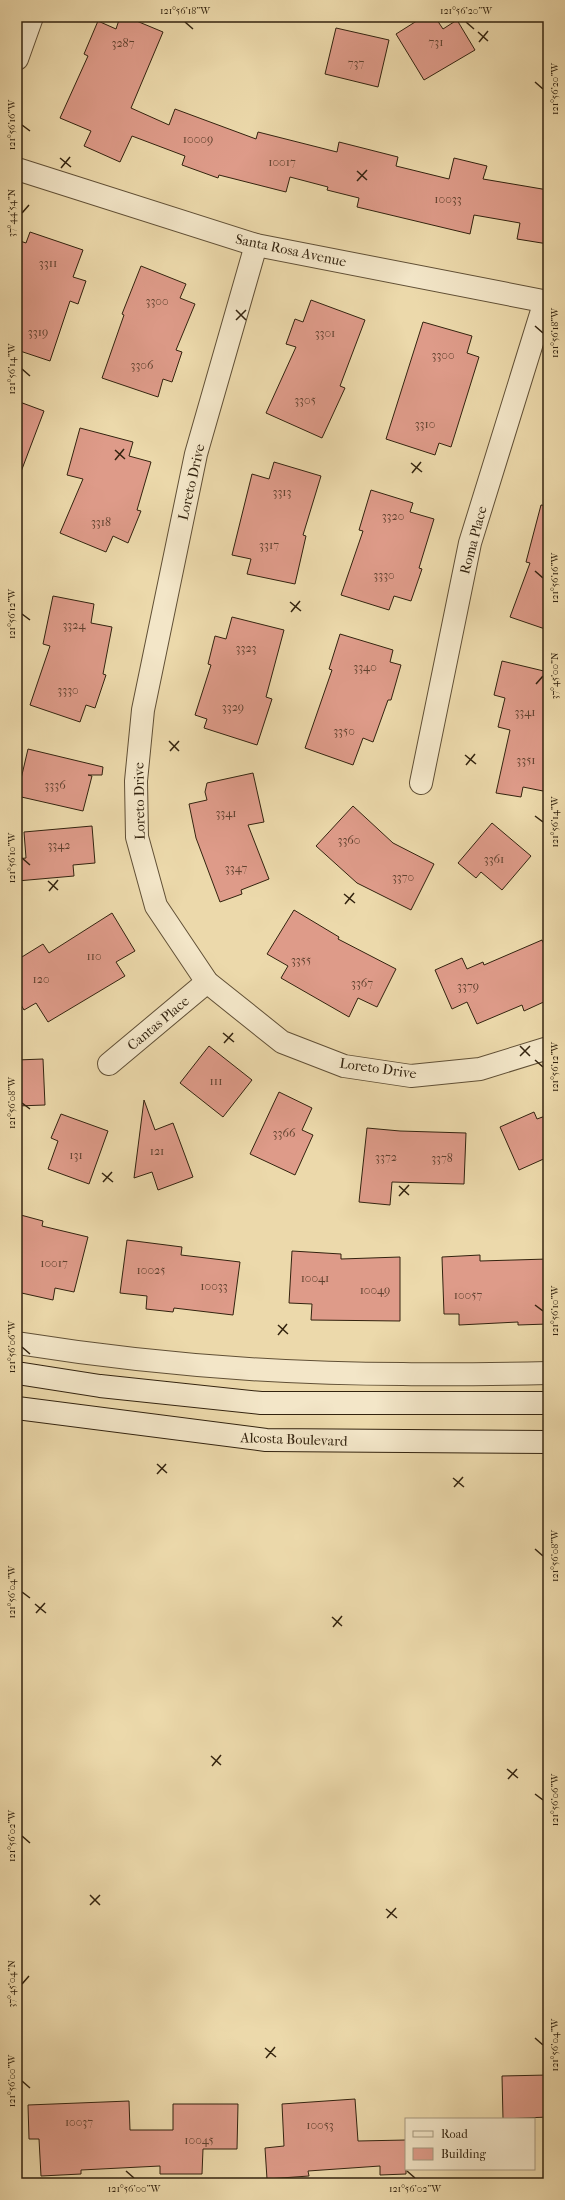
<svg xmlns="http://www.w3.org/2000/svg" width="565" height="2200" font-family="'IM FELL French Canon',serif">
<rect width="100%" height="100%" fill="#ecd9ab"/>
<filter id="stains"><feTurbulence type="fractalNoise" baseFrequency=".005" numOctaves="4"/><feColorMatrix values="0 0 0 0 .2 0 0 0 0 .09 0 0 0 0 .02 0 0 0 .5 -.17"/></filter>
<radialGradient id="worn" r=".72"><stop offset=".6" stop-color="#630" stop-opacity="0"/><stop offset="1" stop-color="#630" stop-opacity=".3"/></radialGradient>
<g fill="#de9b89" stroke="#33230f">
<path d="M 120,17 L 127,17 L 163,32 L 131,108 L 169,125 L 175,109 L 256,139 L 258,132 L 337,152 L 339,142 L 398,157 L 396,166 L 449,179 L 454,158 L 487,166 L 483,179 L 548,190 L 548,244 L 517,239 L 520,223 L 474,215 L 470,234 L 357,207 L 359,198 L 327,190 L 328,187 L 290,177 L 286,192 L 219,175 L 218,178 L 182,165 L 185,156 L 132,136 L 120,162 L 84,146 L 91,131 L 60,118 L 88,56 L 84,54 L 98,21 L 116,29 Z"/>
<path d="M 423,17 L 435,17 L 443,29 L 457,20 L 475,50 L 424,80 L 396,34 Z"/>
<path d="M 336,28 L 389,40 L 378,87 L 325,74 Z"/>
<path d="M 30,232 L 83,250 L 73,277 L 86,281 L 78,304 L 70,301 L 50,361 L 17,350 L 17,240 L 26,243 Z"/>
<path d="M 141,266 L 186,284 L 180,298 L 195,304 L 176,350 L 182,352 L 172,382 L 163,379 L 158,397 L 102,378 L 124,315 L 122,314 Z"/>
<path d="M 311,300 L 365,320 L 340,386 L 345,388 L 322,438 L 266,413 L 296,347 L 286,344 L 295,319 L 303,322 Z"/>
<path d="M 423,322 L 472,336 L 467,353 L 479,357 L 451,447 L 439,443 L 435,455 L 386,439 Z"/>
<path d="M 17,401 L 44,411 L 19,477 L 17,477 Z"/>
<path d="M 80,428 L 133,442 L 129,456 L 151,462 L 137,510 L 141,511 L 128,543 L 113,536 L 106,552 L 60,533 L 83,479 L 67,475 Z"/>
<path d="M 274,462 L 321,476 L 303,535 L 306,536 L 295,584 L 247,574 L 251,559 L 232,555 L 252,474 L 269,479 Z"/>
<path d="M 371,490 L 413,503 L 410,512 L 434,519 L 419,568 L 422,569 L 411,601 L 394,596 L 389,610 L 341,595 L 363,531 L 359,530 Z"/>
<path d="M 541,505 L 548,506 L 548,630 L 510,617 L 530,563 L 526,562 Z"/>
<path d="M 53,596 L 94,604 L 91,623 L 112,627 L 103,674 L 106,675 L 95,708 L 86,705 L 80,722 L 30,705 L 50,646 L 43,644 Z"/>
<path d="M 232,617 L 284,630 L 266,697 L 272,699 L 257,745 L 204,728 L 207,719 L 195,715 L 211,665 L 208,664 L 215,636 L 226,639 Z"/>
<path d="M 340,634 L 393,650 L 390,662 L 401,665 L 391,700 L 388,700 L 373,742 L 363,738 L 353,765 L 305,748 L 332,670 L 329,669 Z"/>
<path d="M 502,661 L 548,672 L 548,792 L 523,787 L 521,797 L 496,793 L 510,730 L 498,727 L 505,698 L 494,695 Z"/>
<path d="M 28,749 L 103,767 L 102,775 L 88,775 L 92,776 L 83,811 L 17,796 Z"/>
<path d="M 253,773 L 264,822 L 248,825 L 269,879 L 241,890 L 242,894 L 220,902 L 196,838 L 189,804 L 207,800 L 205,792 L 207,783 Z"/>
<path d="M 353,806 L 393,843 L 434,864 L 411,910 L 357,883 L 316,846 Z"/>
<path d="M 492,823 L 531,856 L 502,890 L 481,872 L 476,878 L 458,863 Z"/>
<path d="M 92,826 L 95,863 L 73,865 L 74,876 L 17,881 L 17,859 L 26,858 L 24,832 Z"/>
<path d="M 294,910 L 339,937 L 338,939 L 396,969 L 377,1007 L 358,998 L 349,1017 L 281,978 L 288,966 L 267,954 Z"/>
<path d="M 112,913 L 135,951 L 116,962 L 125,976 L 48,1022 L 36,1003 L 24,1010 L 17,998 L 17,960 L 43,944 L 49,953 Z"/>
<path d="M 542,940 L 548,953 L 548,1000 L 524,1011 L 522,1005 L 477,1024 L 467,1002 L 452,1009 L 435,970 L 462,958 L 467,969 L 483,962 L 484,965 Z"/>
<path d="M 209,1046 L 252,1080 L 223,1117 L 180,1083 Z"/>
<path d="M 43,1059 L 45,1105 L 17,1106 L 17,1060 Z"/>
<path d="M 279,1092 L 312,1108 L 302,1130 L 313,1135 L 295,1175 L 250,1154 Z"/>
<path d="M 144,1100 L 155,1130 L 173,1123 L 193,1177 L 158,1190 L 152,1172 L 134,1178 Z"/>
<path d="M 534,1112 L 537,1119 L 548,1115 L 548,1157 L 519,1170 L 500,1127 Z"/>
<path d="M 61,1114 L 108,1131 L 89,1184 L 48,1169 L 58,1141 L 51,1138 Z"/>
<path d="M 367,1128 L 400,1131 L 466,1133 L 464,1184 L 392,1182 L 390,1205 L 359,1202 Z"/>
<path d="M 17,1214 L 43,1221 L 42,1226 L 88,1237 L 74,1292 L 55,1288 L 53,1300 L 17,1292 Z"/>
<path d="M 127,1240 L 182,1247 L 181,1255 L 240,1262 L 233,1315 L 174,1308 L 173,1312 L 146,1309 L 147,1296 L 120,1293 Z"/>
<path d="M 292,1251 L 341,1254 L 341,1259 L 400,1257 L 400,1321 L 311,1320 L 312,1304 L 289,1303 Z"/>
<path d="M 480,1255 L 480,1261 L 548,1259 L 548,1324 L 518,1325 L 518,1322 L 459,1325 L 459,1314 L 444,1314 L 442,1257 Z"/>
<path d="M 548,2075 L 548,2117 L 503,2119 L 502,2076 Z"/>
<path d="M 355,2099 L 358,2141 L 406,2140 L 406,2174 L 380,2175 L 380,2166 L 308,2171 L 309,2176 L 267,2179 L 265,2148 L 284,2146 L 282,2104 Z"/>
<path d="M 129,2101 L 130,2130 L 173,2130 L 173,2104 L 238,2104 L 237,2149 L 203,2149 L 202,2174 L 160,2174 L 160,2166 L 81,2170 L 81,2174 L 41,2176 L 39,2139 L 29,2139 L 28,2105 Z"/>
</g>
<g fill="none" stroke-linecap="round" stroke-linejoin="round">
<defs>
<g id="street">
<path d="M 17,59 L 32,17"/>
<path d="M 17,169 L 256,245 L 548,302"/>
<path d="M 256,245 L 196,454 L 143,710 L 136,781 L 137,837 L 156,906 L 207,982 L 282,1042 L 344,1066 L 411,1076 L 480,1069 L 548,1048"/>
<path d="M 421,783 L 470,543 L 545,301"/>
<path d="M 109,1064 L 207,982"/>
<path d="M 17,1343 C 143,1363 275,1374 403,1374 C 451,1375 500,1374 548,1373"/>
</g>
<g id="secondary">
<path d="M 17,1373 L 100,1386 L 261,1403 L 548,1403"/>
<path d="M 17,1408 L 266,1440 L 548,1442"/>
</g>
</defs>
<use href="#street" stroke="#615036" stroke-width="24"/>
<use href="#secondary" stroke="#33230f" stroke-width="24"/>
<use href="#street" stroke="#f3e6c8" stroke-width="22"/>
<use href="#secondary" stroke="#f3e6c8" stroke-width="22"/>
</g>
<path fill="none" stroke="#33230f" stroke-width="1.5" d="M 185,22 L 193,29M 466,22 L 474,29M 478,32 L 488,41M 479,42 L 488,31M 535,82 L 543,89M 22,125 L 30,131M 60,158 L 71,167M 61,168 L 70,157M 357,171 L 367,180M 357,181 L 367,170M 22,213 L 29,205M 236,310 L 246,320M 236,320 L 246,310M 535,326 L 543,333M 22,369 L 30,376M 115,450 L 125,459M 115,460 L 124,449M 411,463 L 422,472M 412,473 L 421,462M 535,571 L 543,578M 290,602 L 301,611M 291,612 L 300,601M 22,614 L 30,620M 536,684 L 543,676M 169,741 L 179,751M 170,751 L 179,741M 465,755 L 476,764M 466,765 L 475,754M 535,816 L 543,822M 22,858 L 30,865M 48,881 L 58,890M 49,891 L 58,880M 344,894 L 355,903M 345,904 L 354,893M 223,1033 L 234,1042M 224,1043 L 233,1033M 520,1046 L 530,1056M 520,1056 L 530,1046M 535,1060 L 543,1067M 22,1103 L 30,1109M 102,1173 L 113,1182M 103,1182 L 112,1172M 399,1186 L 409,1195M 399,1196 L 409,1185M 535,1305 L 543,1311M 278,1325 L 288,1334M 278,1335 L 287,1324M 22,1347 L 30,1354M 157,1464 L 167,1473M 157,1474 L 166,1464M 453,1478 L 464,1487M 454,1487 L 463,1477M 535,1549 L 543,1556M 22,1592 L 30,1598M 35,1604 L 46,1613M 36,1613 L 45,1603M 332,1617 L 342,1626M 333,1627 L 342,1616M 211,1756 L 221,1765M 212,1766 L 221,1755M 507,1769 L 518,1778M 508,1779 L 517,1769M 535,1794 L 543,1800M 22,1836 L 30,1843M 90,1895 L 100,1905M 90,1905 L 100,1895M 386,1909 L 397,1918M 387,1918 L 396,1908M 22,1984 L 29,1976M 535,2038 L 543,2045M 265,2048 L 276,2057M 266,2058 L 275,2047M 22,2081 L 30,2088M 126,2171 L 134,2178M 407,2171 L 415,2178"/>
<g text-anchor="middle" stroke-width="4" stroke-linejoin="round" paint-order="stroke">
<g font-size="12" fill="#5e412e">
<text x="436" y="46">731</text>
<text x="123" y="47">3287</text>
<text x="356" y="67">737</text>
<text x="198" y="143">10009</text>
<text x="282" y="166">10017</text>
<text x="448" y="203">10033</text>
<text x="48" y="267">3311</text>
<text x="157" y="305">3300</text>
<text x="38" y="336">3319</text>
<text x="325" y="337">3301</text>
<text x="443" y="359">3300</text>
<text x="142" y="369">3306</text>
<text x="305" y="404">3305</text>
<text x="425" y="428">3310</text>
<text x="282" y="496">3313</text>
<text x="393" y="520">3320</text>
<text x="101" y="526">3318</text>
<text x="269" y="549">3317</text>
<text x="384" y="579">3330</text>
<text x="74" y="629">3324</text>
<text x="246" y="652">3323</text>
<text x="365" y="671">3340</text>
<text x="68" y="694">3330</text>
<text x="233" y="711">3329</text>
<text x="525" y="716">3341</text>
<text x="344" y="735">3350</text>
<text x="526" y="764">3351</text>
<text x="55" y="789">3336</text>
<text x="226" y="817">3341</text>
<text x="349" y="844">3360</text>
<text x="59" y="849">3342</text>
<text x="494" y="863">3361</text>
<text x="236" y="872">3347</text>
<text x="403" y="881">3370</text>
<text x="94" y="960">110</text>
<text x="301" y="964">3355</text>
<text x="41" y="983">120</text>
<text x="362" y="987">3367</text>
<text x="468" y="990">3379</text>
<text x="216" y="1085">111</text>
<text x="284" y="1137">3366</text>
<text x="157" y="1155">121</text>
<text x="76" y="1159">131</text>
<text x="386" y="1161">3372</text>
<text x="442" y="1162">3378</text>
<text x="54" y="1267">10017</text>
<text x="151" y="1274">10025</text>
<text x="315" y="1282">10041</text>
<text x="214" y="1290">10033</text>
<text x="375" y="1294">10049</text>
<text x="468" y="1299">10057</text>
<text x="79" y="2126">10037</text>
<text x="320" y="2129">10053</text>
<text x="199" y="2144">10045</text>
</g>
<g font-size="14" fill="#33230f" stroke="#f3e6c8">
<text transform="translate(291 250) rotate(12)" y="5">Santa Rosa Avenue</text>
<text transform="translate(191 482) rotate(-77)" y="5">Loreto Drive</text>
<text transform="translate(473 540) rotate(-75)" y="5">Roma Place</text>
<text transform="translate(139 801) rotate(-91)" y="5">Loreto Drive</text>
<text transform="translate(158 1023) rotate(-40)" y="5">Cantas Place</text>
<text transform="translate(378 1068) rotate(8)" y="5">Loreto Drive</text>
<text transform="translate(294 1439) rotate(2)" y="5">Alcosta Boulevard</text>
</g>
</g>
<rect width="565" height="2200" fill="none" stroke="#ecd9ab" stroke-width="44"/>
<rect x="405" y="2118" width="130" height="52" fill="#f3e6c8" stroke="#a6987e"/>
<rect x="413" y="2131" width="20" height="6" fill="#f3e6c8" stroke="#a6987e"/>
<text x="441" y="2138" font-size="12" fill="#33230f">Road</text>
<rect x="413" y="2148" width="20" height="12" fill="#de9b89" stroke="#a6987e"/>
<text x="441" y="2158" font-size="12" fill="#33230f">Building</text>
<rect x="22" y="22" width="521" height="2156" fill="none" stroke="#33230f" stroke-width="1.5"/>
<g font-size="10" text-anchor="middle" fill="#33230f">
<text x="185" y="14">121°56'18"W</text>
<text x="466" y="14">121°56'20"W</text>
<text transform="translate(554 89) rotate(-90)" y="4">121°56'20"W</text>
<text transform="translate(11 125) rotate(-90)" y="4">121°56'16"W</text>
<text transform="translate(11 213) rotate(-90)" y="4">37°44'54"N</text>
<text transform="translate(554 333) rotate(-90)" y="4">121°56'18"W</text>
<text transform="translate(11 369) rotate(-90)" y="4">121°56'14"W</text>
<text transform="translate(554 578) rotate(-90)" y="4">121°56'16"W</text>
<text transform="translate(11 614) rotate(-90)" y="4">121°56'12"W</text>
<text transform="translate(554 676) rotate(-90)" y="4">37°45'00"N</text>
<text transform="translate(554 822) rotate(-90)" y="4">121°56'14"W</text>
<text transform="translate(11 858) rotate(-90)" y="4">121°56'10"W</text>
<text transform="translate(554 1067) rotate(-90)" y="4">121°56'12"W</text>
<text transform="translate(11 1103) rotate(-90)" y="4">121°56'08"W</text>
<text transform="translate(554 1311) rotate(-90)" y="4">121°56'10"W</text>
<text transform="translate(11 1347) rotate(-90)" y="4">121°56'06"W</text>
<text transform="translate(554 1556) rotate(-90)" y="4">121°56'08"W</text>
<text transform="translate(11 1592) rotate(-90)" y="4">121°56'04"W</text>
<text transform="translate(554 1800) rotate(-90)" y="4">121°56'06"W</text>
<text transform="translate(11 1836) rotate(-90)" y="4">121°56'02"W</text>
<text transform="translate(11 1984) rotate(-90)" y="4">37°45'04"N</text>
<text transform="translate(554 2045) rotate(-90)" y="4">121°56'04"W</text>
<text transform="translate(11 2081) rotate(-90)" y="4">121°56'00"W</text>
<text x="134" y="2192">121°56'00"W</text>
<text x="415" y="2192">121°56'02"W</text>
</g>
<rect width="100%" height="100%" filter="url(#stains)"/>
<rect width="100%" height="100%" fill="url(#worn)"/>
</svg>
